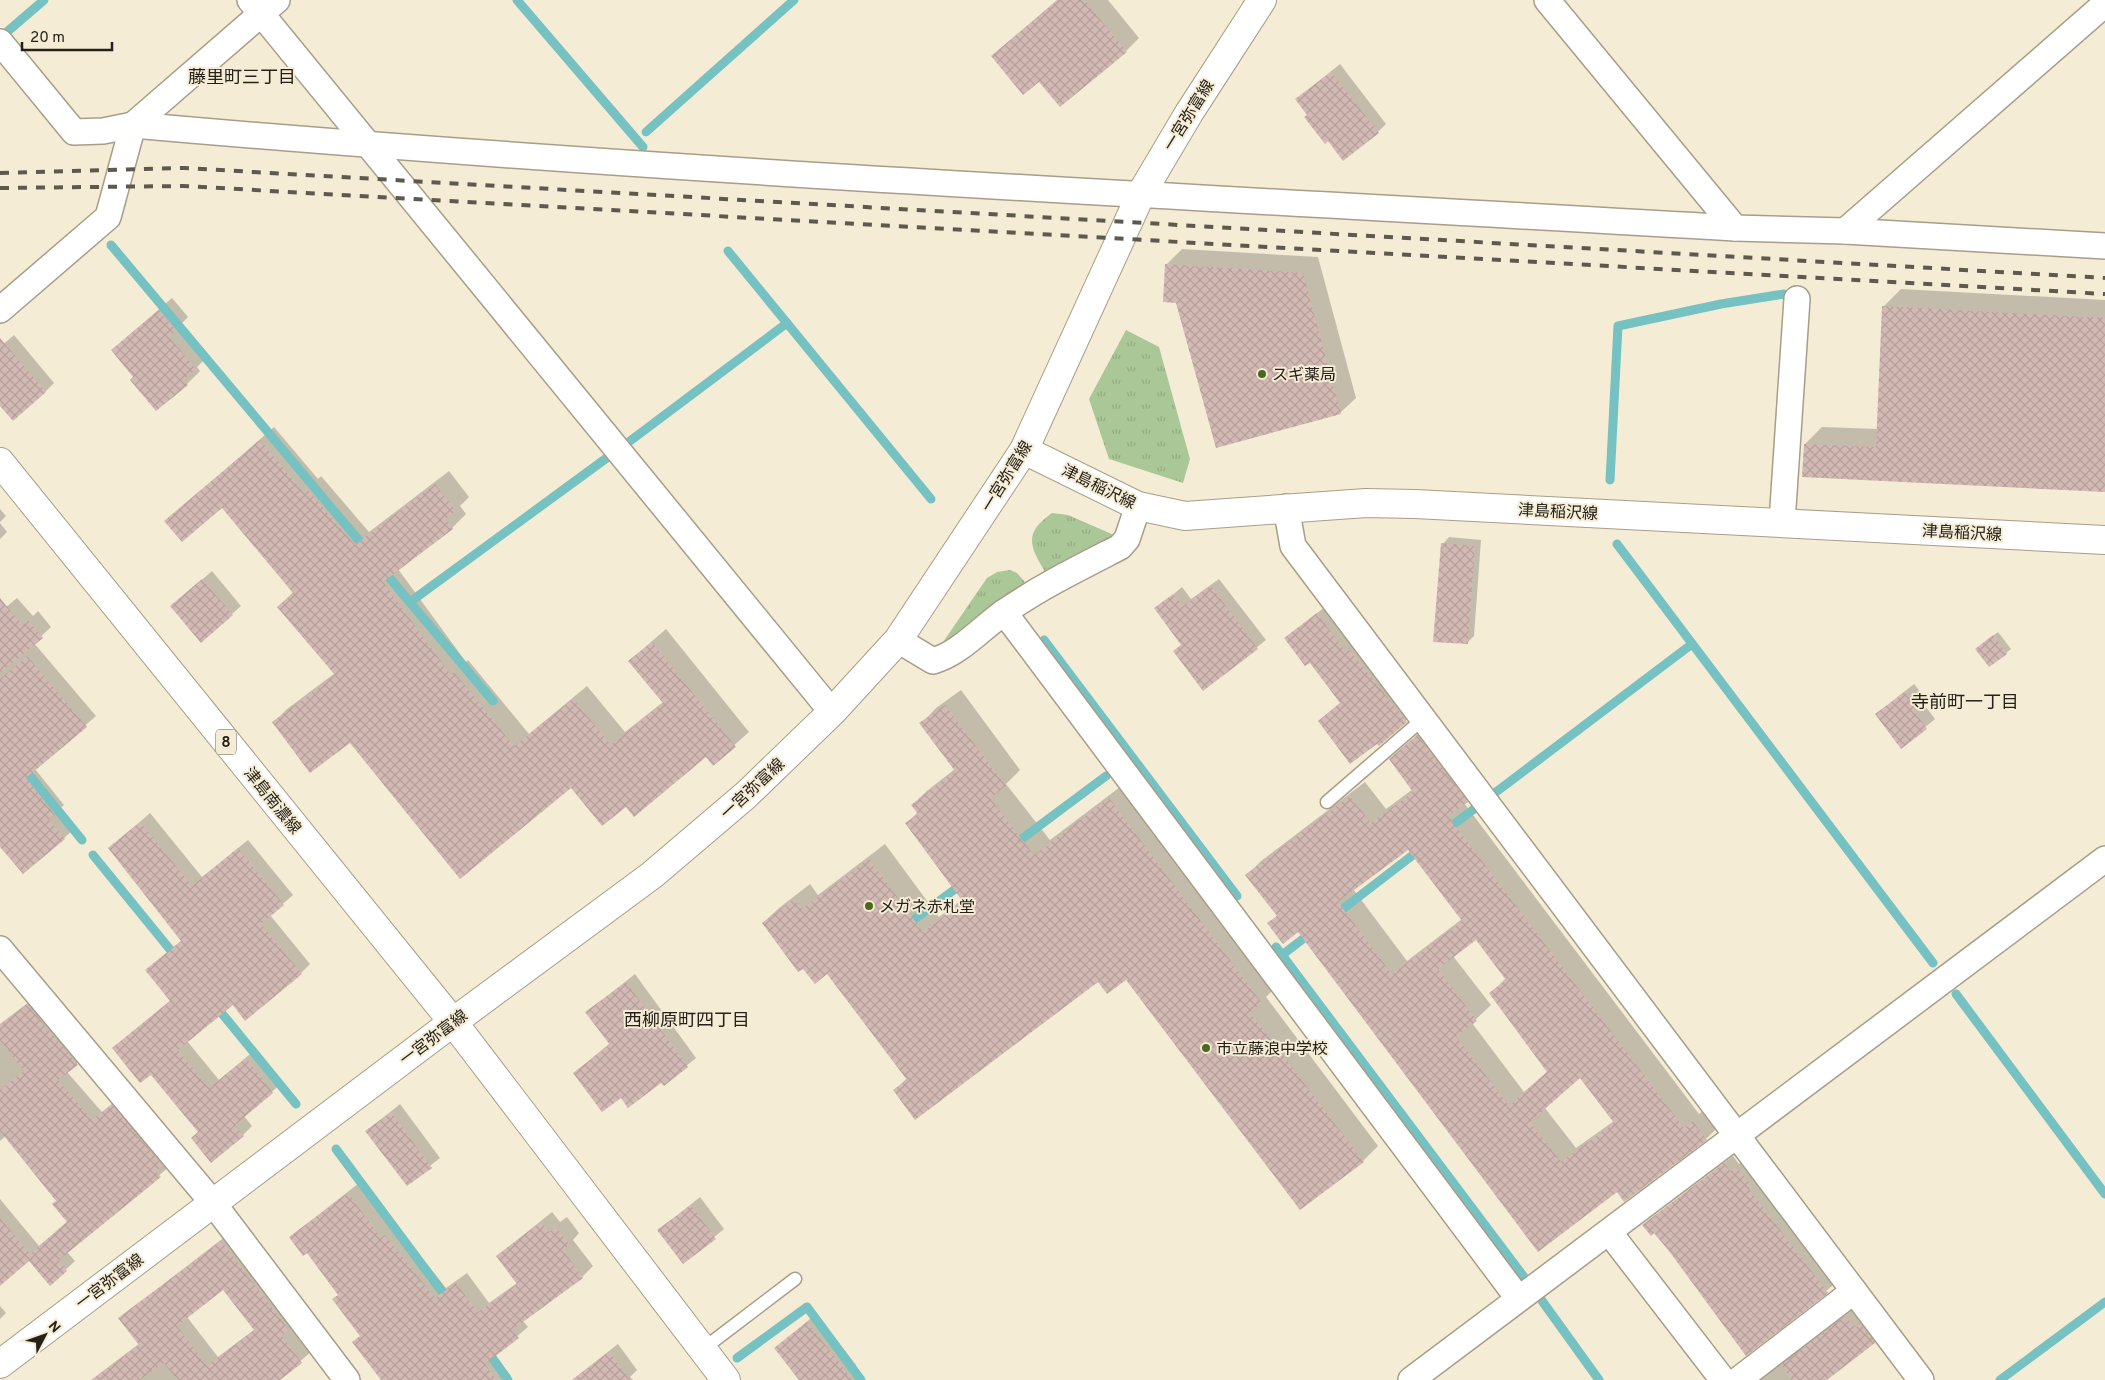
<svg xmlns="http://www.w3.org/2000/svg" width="2105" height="1380" font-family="Overpass,'Noto Sans JP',sans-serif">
<defs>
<pattern id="grass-tufts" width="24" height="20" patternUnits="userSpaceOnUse" patternTransform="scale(1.25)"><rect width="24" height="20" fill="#aac797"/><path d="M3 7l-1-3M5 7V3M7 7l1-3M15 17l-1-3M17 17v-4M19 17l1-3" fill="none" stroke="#92ab82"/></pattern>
<pattern id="building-cross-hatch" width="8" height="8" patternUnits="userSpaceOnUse" patternTransform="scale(1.25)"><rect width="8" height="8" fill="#d3b9b4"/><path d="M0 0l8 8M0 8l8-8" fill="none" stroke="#b59f9a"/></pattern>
</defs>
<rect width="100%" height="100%" fill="#f5ecd6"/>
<g fill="url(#grass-tufts)">
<path d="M 1126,330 L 1159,347 L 1190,459 L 1183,483 L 1109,459 L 1089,399 Z"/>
<path d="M 1052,513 L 1068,515 L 1114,535 L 1045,572 C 1029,545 1024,533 1052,513 Z"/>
<path d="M 1010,570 L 1017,573 L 1025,582 L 941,645 L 987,578 L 997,572 Z"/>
</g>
<g fill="#0003" fill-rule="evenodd">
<path d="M 1057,0 L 1108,0 L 1139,38 L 1126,51 L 1039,80 L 992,56 Z"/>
<path d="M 1340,64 L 1386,124 L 1378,132 L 1328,140 L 1297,99 Z"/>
<path d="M 1182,249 L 1318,257 L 1356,398 L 1340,413 L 1166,265 Z"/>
<path d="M 1901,289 L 2105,300 L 2105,491 L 1805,444 L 1822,427 L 1878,429 L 1883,307 Z"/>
<path d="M 172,298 L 188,317 L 182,323 L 209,355 L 197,367 L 200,371 L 187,384 L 134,377 L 112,350 Z"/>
<path d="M 14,335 L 54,383 L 45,392 L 0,404 L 0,347 Z"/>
<path d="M 274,427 L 318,479 L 321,476 L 369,532 L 449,471 L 469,497 L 460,506 L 466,514 L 452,528 L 398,569 L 466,662 L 468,660 L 529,734 L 587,686 L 625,732 L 663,702 L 629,661 L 666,629 L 749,732 L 713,764 L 707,755 L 626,805 L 571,787 L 350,742 L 274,722 L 287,709 L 335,673 L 279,607 L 294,591 L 222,506 L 166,521 Z"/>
<path d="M 0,509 L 6,516 L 0,522 Z"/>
<path d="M 0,523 L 7,532 L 0,539 Z"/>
<path d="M 1449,537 L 1481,540 L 1474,636 L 1467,643 L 1443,544 Z"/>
<path d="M 212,571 L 241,606 L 232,614 L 172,606 Z"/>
<path d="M 1219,579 L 1266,640 L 1204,689 L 1175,651 L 1182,644 L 1156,609 L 1182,587 L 1191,599 Z"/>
<path d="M 17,598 L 33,616 L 38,611 L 51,627 L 34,643 L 96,716 L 35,769 L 64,805 L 58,810 L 74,829 L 64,838 L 0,845 L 0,612 Z"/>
<path d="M 1326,606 L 1415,712 L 1379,745 L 1319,721 L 1341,702 L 1310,661 L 1286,638 Z"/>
<path d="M 1998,632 L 2011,649 L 1990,666 L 1981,645 Z"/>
<path d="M 1914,684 L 1927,700 L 1923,703 L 1935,719 L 1901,747 L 1876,714 Z"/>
<path d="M 961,690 L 1020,770 L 1006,784 L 1050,840 L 1124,784 L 1277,986 L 1266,997 L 1378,1146 L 1363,1161 L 1127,978 L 1098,980 L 894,1091 L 907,1078 L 828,973 L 803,967 L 763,923 L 779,908 L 810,884 L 818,895 L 885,844 L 939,917 L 963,899 L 906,824 L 918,812 L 912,805 L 928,790 L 955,769 L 921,724 L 936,708 Z"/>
<path d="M 1432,721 L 1481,786 L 1464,803 L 1699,1114 L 1708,1107 L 1721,1124 L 1706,1139 L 1618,1191 L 1538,1250 L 1298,931 L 1269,924 L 1278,915 L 1247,875 L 1261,861 L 1365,782 L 1386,809 L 1413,789 L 1390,760 ZM 1408,848 L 1462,919 L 1407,961 L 1353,889 ZM 1476,938 L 1506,978 L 1490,994 L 1548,1071 L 1524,1092 L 1472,1023 L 1491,1005 L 1453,956 ZM 1580,1077 L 1614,1121 L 1576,1148 L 1545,1108 Z"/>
<path d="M 150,813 L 202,877 L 248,840 L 293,895 L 270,915 L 310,964 L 301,973 L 233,1004 L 187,1041 L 219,1080 L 255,1050 L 282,1083 L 244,1116 L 252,1126 L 243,1135 L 199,1132 L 151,1073 L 113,1048 L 171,1000 L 147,970 L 182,940 L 110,848 Z"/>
<path d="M 635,974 L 696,1058 L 664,1084 L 662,1081 L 621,1096 L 574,1073 L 610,1043 L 587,1012 Z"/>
<path d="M 37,996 L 86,1055 L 67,1072 L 102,1112 L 121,1097 L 169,1167 L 67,1252 L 75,1261 L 50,1284 L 29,1259 L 0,1285 L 0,1199 L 39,1246 L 68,1221 L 57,1201 L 6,1136 L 0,1141 L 0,1024 Z"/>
<path d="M 400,1104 L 440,1158 L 407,1184 L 367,1131 Z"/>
<path d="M 1733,1156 L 1739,1164 L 1746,1159 L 1836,1283 L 1746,1354 L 1670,1251 L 1654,1232 L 1644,1225 Z"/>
<path d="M 359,1183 L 392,1228 L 396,1225 L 446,1288 L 467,1273 L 489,1303 L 517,1283 L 497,1256 L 552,1212 L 560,1222 L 567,1217 L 579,1233 L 573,1240 L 593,1266 L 582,1277 L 523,1321 L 528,1327 L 495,1355 L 511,1376 L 506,1380 L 382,1380 L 339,1294 L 307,1251 L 290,1237 Z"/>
<path d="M 700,1197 L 724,1229 L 684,1262 L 659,1230 Z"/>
<path d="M 231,1232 L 311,1352 L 278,1380 L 91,1380 L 140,1343 L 120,1318 ZM 224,1288 L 255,1329 L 218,1357 L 187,1317 Z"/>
<path d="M 0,1306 L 6,1313 L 0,1319 Z"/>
<path d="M 1854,1308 L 1883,1334 L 1875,1342 L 1824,1380 L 1760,1380 Z"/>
<path d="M 816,1314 L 856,1365 L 849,1371 L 856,1380 L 800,1380 L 775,1348 Z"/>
<path d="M 618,1344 L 637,1370 L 630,1377 L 633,1380 L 572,1380 Z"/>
</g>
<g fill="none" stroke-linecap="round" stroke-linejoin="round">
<g stroke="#76c1c1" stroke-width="9">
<path d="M 517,0 L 643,147"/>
<path d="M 8,31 L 44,0"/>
<path d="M 646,132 L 794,0"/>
<path d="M 111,245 L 366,549"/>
<path d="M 728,251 L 931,499"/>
<path d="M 630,441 L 787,323"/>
<path d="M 1610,480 L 1618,326 L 1721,304 L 1784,294"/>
<path d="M 1617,544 L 1933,963"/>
<path d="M 382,569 L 493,701"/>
<path d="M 410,602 L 608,457"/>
<path d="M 1044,640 L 1237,896"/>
<path d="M 22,766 L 82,840"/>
<path d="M 1496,792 L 1692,644"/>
<path d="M 1446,830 L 1474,809"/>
<path d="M 1012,846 L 1106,776"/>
<path d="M 93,855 L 177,958"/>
<path d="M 1335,915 L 1422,848"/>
<path d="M 904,927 L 962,884"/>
<path d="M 1276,947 L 1524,1277"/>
<path d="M 1282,955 L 1312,932"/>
<path d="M 1956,994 L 2105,1194"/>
<path d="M 215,1005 L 296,1104"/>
<path d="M 336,1149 L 449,1301"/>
<path d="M 1540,1298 L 1599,1380"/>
<path d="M 486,1349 L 508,1380"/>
<path d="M 737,1358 L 807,1307 L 861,1380"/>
<path d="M 2000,1380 L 2105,1302"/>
</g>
</g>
<g fill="url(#building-cross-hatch)" fill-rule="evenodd">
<path d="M 1058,0 L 1084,0 L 1127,52 L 1060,107 L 1039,82 L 1023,95 L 991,56 Z"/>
<path d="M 1331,72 L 1379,133 L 1343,161 L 1328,141 L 1325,144 L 1304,117 L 1307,115 L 1295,99 Z"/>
<path d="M 1165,264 L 1303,273 L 1341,414 L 1216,448 L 1176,303 L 1163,302 Z"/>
<path d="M 1882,306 L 2105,318 L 2105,492 L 1802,477 L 1804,444 L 1876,447 Z"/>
<path d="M 159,310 L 176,331 L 169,337 L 196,369 L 183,380 L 188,385 L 156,411 L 130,380 L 133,377 L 111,350 Z"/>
<path d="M 0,338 L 46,392 L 13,421 L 0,406 Z"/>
<path d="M 260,440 L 303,492 L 307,489 L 355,545 L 435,484 L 456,511 L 446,519 L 453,529 L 383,582 L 451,675 L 454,672 L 514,746 L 573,699 L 611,745 L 663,703 L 628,661 L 652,642 L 736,747 L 713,766 L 706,757 L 634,817 L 626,807 L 602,826 L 571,788 L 460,879 L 350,743 L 310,773 L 272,722 L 335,675 L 277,607 L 293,593 L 222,508 L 182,542 L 164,521 Z"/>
<path d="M 1441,543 L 1475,546 L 1468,644 L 1433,642 Z"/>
<path d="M 202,579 L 233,615 L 201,643 L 170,606 Z"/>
<path d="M 1211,586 L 1258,649 L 1203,691 L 1173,651 L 1181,645 L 1154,608 L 1173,594 L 1183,606 Z"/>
<path d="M 0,598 L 22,625 L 28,620 L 43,638 L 0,673 Z"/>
<path d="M 1317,613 L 1345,651 L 1348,648 L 1407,722 L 1379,746 L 1377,744 L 1350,764 L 1318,721 L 1340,703 L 1310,663 L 1305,666 L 1284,638 Z"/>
<path d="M 1993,635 L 2007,654 L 1989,667 L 1975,649 Z"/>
<path d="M 27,656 L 87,727 L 26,778 L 55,815 L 49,820 L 65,839 L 23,874 L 0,847 L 0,679 Z"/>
<path d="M 1905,692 L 1919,710 L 1915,712 L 1927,729 L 1901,749 L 1875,714 Z"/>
<path d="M 945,705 L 1006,786 L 990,798 L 1034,855 L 1109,798 L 1262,1003 L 1250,1012 L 1364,1162 L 1300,1210 L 1126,980 L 1107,994 L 1098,982 L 915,1120 L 893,1090 L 907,1080 L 827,974 L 815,984 L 803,969 L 798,972 L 762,923 L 794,899 L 802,909 L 869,859 L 923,932 L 963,902 L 905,823 L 918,814 L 911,805 L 955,771 L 919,723 Z"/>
<path d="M 1417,735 L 1468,802 L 1448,816 L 1684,1128 L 1693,1121 L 1707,1140 L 1624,1202 L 1617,1192 L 1538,1252 L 1298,932 L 1283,944 L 1267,923 L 1277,916 L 1245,875 L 1350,796 L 1371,823 L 1413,792 L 1389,759 ZM 1408,850 L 1462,921 L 1392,974 L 1338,902 ZM 1476,940 L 1506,980 L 1489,993 L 1547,1072 L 1509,1106 L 1456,1036 L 1477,1021 L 1438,969 ZM 1580,1078 L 1614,1123 L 1561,1162 L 1530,1122 Z"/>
<path d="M 140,822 L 192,886 L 238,848 L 284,905 L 261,924 L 302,974 L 245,1021 L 233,1005 L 178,1050 L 209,1088 L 246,1058 L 273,1093 L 235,1125 L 244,1136 L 211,1163 L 191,1138 L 198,1132 L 151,1075 L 140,1083 L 112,1048 L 170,1001 L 145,970 L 181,941 L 108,848 Z"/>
<path d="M 626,982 L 688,1067 L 664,1086 L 661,1083 L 628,1108 L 621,1098 L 602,1112 L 573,1073 L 610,1045 L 585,1012 Z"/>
<path d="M 27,1004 L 78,1065 L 58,1080 L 92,1120 L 112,1104 L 163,1166 L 156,1171 L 161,1177 L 59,1260 L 67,1271 L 50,1286 L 29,1261 L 0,1286 L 0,1218 L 30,1254 L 67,1222 L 52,1204 L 56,1201 L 0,1131 L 0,1090 L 24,1071 L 0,1040 L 0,1025 Z"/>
<path d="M 391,1112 L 432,1168 L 407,1186 L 365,1131 Z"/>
<path d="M 1724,1163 L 1730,1171 L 1737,1167 L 1752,1187 L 1749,1189 L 1828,1293 L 1746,1356 L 1669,1251 L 1654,1233 L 1651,1236 L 1642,1225 Z"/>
<path d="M 348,1193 L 381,1238 L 385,1235 L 435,1298 L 456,1283 L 478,1312 L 517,1284 L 496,1256 L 541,1222 L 549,1232 L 556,1227 L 570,1245 L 563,1250 L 583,1278 L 512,1330 L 519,1338 L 485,1364 L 496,1380 L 381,1380 L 352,1342 L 360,1336 L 332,1299 L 338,1295 L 307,1253 L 303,1256 L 289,1237 Z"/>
<path d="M 691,1205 L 716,1239 L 683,1264 L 657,1230 Z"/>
<path d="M 221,1241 L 289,1330 L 282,1336 L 302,1363 L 280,1380 L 177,1380 L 164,1363 L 139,1380 L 92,1380 L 139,1345 L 118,1318 ZM 223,1290 L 254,1330 L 207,1366 L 177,1326 Z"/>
<path d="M 1845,1316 L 1856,1328 L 1861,1324 L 1875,1343 L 1827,1380 L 1792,1380 L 1781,1365 Z"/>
<path d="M 807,1322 L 832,1353 L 852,1380 L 799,1380 L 774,1348 Z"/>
<path d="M 609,1352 L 630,1380 L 572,1380 Z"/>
</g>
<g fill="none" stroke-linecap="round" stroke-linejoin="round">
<defs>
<g id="service">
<path d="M 1327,802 L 1423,719"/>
<path d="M 703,1349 L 795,1279"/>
</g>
<g id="minor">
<path d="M 250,0 L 832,712"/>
<path d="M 1547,0 L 1735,228"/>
<path d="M 0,42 L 74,132 L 103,131 L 133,125 C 666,172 1201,197 1735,228 L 1845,231 L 2105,246"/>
<path d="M 1845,231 L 2105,4"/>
<path d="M 0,310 L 108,217 L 133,125 L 277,0"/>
<path d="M 1286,507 L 1293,546 L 1921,1380"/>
<path d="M 1782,522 L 1797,299"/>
<path d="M 1004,612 L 1518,1298"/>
<path d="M 898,640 L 933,661 C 961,653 982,627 1006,611 C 1042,586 1081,567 1120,547 L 1127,539 L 1138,506"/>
<path d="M 0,949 L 213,1203 L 347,1380"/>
<path d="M 1609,1232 L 1723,1380"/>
<path d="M 1411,1380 L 2105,859"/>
<path d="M 1738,1380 L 1854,1291"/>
</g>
<path id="tertiary" d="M 453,1022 L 726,1380"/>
<g id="secondary">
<path d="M 1024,450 L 1138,506 L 1185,516 L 1366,503 L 1415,504 L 2105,540"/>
<path d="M 0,1364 L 453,1022 L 652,875 L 746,795 L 832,712 L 898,640 L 1024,450 L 1141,194 L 1189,113 L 1262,0"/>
</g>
<path id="primary" d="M 0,462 L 453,1022"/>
</defs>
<use href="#service" stroke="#a79e89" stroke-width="15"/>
<use href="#minor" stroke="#a79e89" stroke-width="28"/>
<use href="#tertiary" stroke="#a79e89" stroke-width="30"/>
<use href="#secondary" stroke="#a79e89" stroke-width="30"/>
<use href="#primary" stroke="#a79e89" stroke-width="30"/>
<use href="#service" stroke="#fff" stroke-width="12"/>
<use href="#minor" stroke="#fff" stroke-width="25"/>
<use href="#tertiary" stroke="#fff" stroke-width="28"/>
<use href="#secondary" stroke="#fff" stroke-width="28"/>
<use href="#primary" stroke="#fff" stroke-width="28"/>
<g stroke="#5e594d" stroke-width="4" stroke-dasharray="9 9" stroke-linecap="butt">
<path d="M 0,173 L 184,168 L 2105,278"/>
<path d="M 0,188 L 183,186 L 2105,294"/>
</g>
</g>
<g fill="#49691f" stroke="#f5ecd6" stroke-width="2">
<circle cx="1262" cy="374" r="5"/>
<circle cx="869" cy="906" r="5"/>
<circle cx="1206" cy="1048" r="5"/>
</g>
<g text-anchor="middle" stroke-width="4" stroke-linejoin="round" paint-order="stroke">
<rect fill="#f5ecd6" stroke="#635e52" stroke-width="1" x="216" y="729.5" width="20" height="25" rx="4"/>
<g font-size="15" font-weight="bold" fill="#252119">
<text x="226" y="747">8</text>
</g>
<g font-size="16" fill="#252119" stroke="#f5ecd6">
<text transform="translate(1188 115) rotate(-58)" y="6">一宮弥富線</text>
<text transform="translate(1006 476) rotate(-58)" y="6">一宮弥富線</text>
<text transform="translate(1099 486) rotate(26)" y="6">津島稲沢線</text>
<text transform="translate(1558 511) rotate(3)" y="6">津島稲沢線</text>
<text transform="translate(1962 532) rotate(3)" y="6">津島稲沢線</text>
<text transform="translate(752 788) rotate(-43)" y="6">一宮弥富線</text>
<text transform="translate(273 800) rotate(51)" y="6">津島南濃線</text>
<text transform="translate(433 1037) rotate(-37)" y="6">一宮弥富線</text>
<text transform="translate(109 1281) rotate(-37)" y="6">一宮弥富線</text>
</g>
<g font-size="16" fill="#252119" stroke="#f5ecd6" text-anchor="start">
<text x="1272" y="380">スギ薬局</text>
<text x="879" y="912">メガネ赤札堂</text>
<text x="1216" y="1054">市立藤浪中学校</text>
</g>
<g font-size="18" fill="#252119" stroke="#f5ecd6">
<text x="242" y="83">藤里町三丁目</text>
<text x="1965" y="708">寺前町一丁目</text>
<text x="687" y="1026">西柳原町四丁目</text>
</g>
</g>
<g transform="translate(45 1335) rotate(49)" stroke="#f5ecd6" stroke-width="4" paint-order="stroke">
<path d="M0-4L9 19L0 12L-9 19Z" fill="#252119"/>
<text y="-8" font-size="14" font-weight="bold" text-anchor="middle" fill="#252119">N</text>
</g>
<path d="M22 42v8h90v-8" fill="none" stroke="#252119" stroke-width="2.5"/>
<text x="30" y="42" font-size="15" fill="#252119" stroke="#f5ecd6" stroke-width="4" paint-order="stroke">20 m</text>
</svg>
